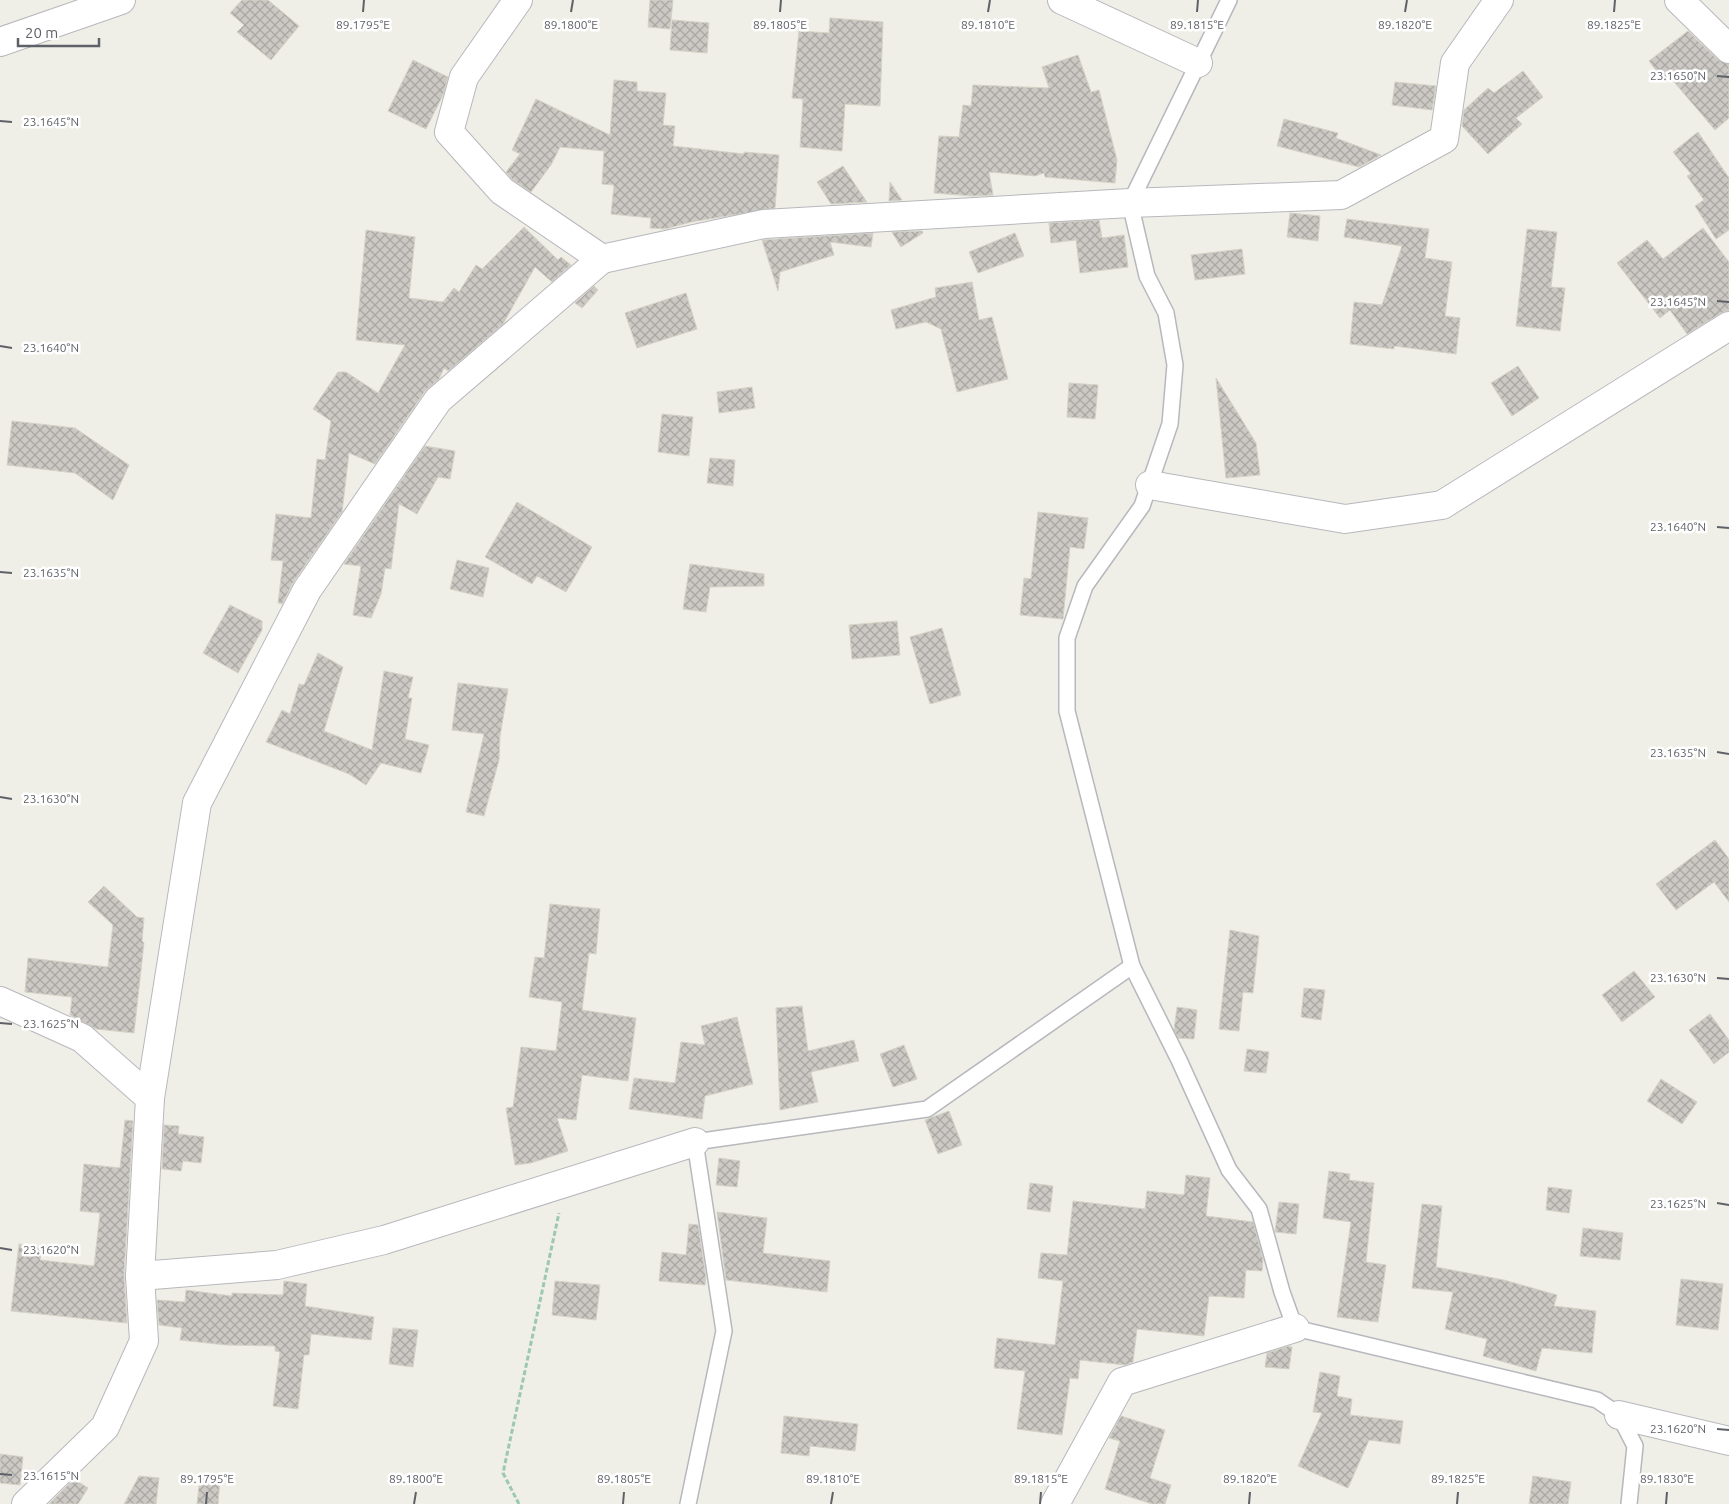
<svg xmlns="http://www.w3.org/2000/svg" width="1729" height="1504" font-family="Ubuntu,sans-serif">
<defs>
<pattern id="building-cross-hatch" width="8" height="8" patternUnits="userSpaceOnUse" patternTransform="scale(1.25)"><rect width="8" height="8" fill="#ccc9c4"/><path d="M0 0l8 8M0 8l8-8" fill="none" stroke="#a9a7a3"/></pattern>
</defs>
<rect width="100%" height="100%" fill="#f0efe7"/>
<g fill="url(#building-cross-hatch)" stroke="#d5d2c5">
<path d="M 242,0 L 268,0 L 299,26 L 271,60 L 237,32 L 244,25 L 230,13 Z"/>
<path d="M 650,0 L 673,0 L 670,29 L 648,27 Z"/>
<path d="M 830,18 L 883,22 L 880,106 L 845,104 L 842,151 L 800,147 L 803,99 L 792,98 L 799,31 L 829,33 Z"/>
<path d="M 672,20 L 709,23 L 707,53 L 670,50 Z"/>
<path d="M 1688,31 L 1718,60 L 1729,64 L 1729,118 L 1715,130 L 1669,76 L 1663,80 L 1649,61 Z"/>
<path d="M 1078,55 L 1091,92 L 1099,90 L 1117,160 L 1115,183 L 1045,177 L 1044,173 L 1035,176 L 989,172 L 993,195 L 972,196 L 934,193 L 939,136 L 959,137 L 963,105 L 971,106 L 973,85 L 1049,88 L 1042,67 Z"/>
<path d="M 413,60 L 448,77 L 443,95 L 426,129 L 388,111 Z"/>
<path d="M 1523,71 L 1543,97 L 1516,118 L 1522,124 L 1488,154 L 1462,126 L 1464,110 L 1488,88 L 1494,93 Z"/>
<path d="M 614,80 L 637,82 L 637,91 L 666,93 L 663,125 L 675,126 L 673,146 L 744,154 L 744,152 L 779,155 L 775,208 L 691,222 L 665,229 L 650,228 L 651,218 L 611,214 L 614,185 L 602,184 L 604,151 L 560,147 L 551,165 L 531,192 L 512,179 L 506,172 L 520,154 L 512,150 L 536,99 L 610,135 Z"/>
<path d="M 1395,82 L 1436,86 L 1432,110 L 1392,105 Z"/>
<path d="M 1284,119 L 1338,133 L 1336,138 L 1381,155 L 1359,167 L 1277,146 Z"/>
<path d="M 1698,132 L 1729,178 L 1729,230 L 1716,239 L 1695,206 L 1704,200 L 1687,176 L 1691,174 L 1673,152 Z"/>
<path d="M 843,166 L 856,186 L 867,202 L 831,204 L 817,182 Z"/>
<path d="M 890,182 L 902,200 L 889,201 Z"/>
<path d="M 1290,213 L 1320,216 L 1318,241 L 1287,237 Z"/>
<path d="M 1347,219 L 1429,229 L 1425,258 L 1452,262 L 1445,316 L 1460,318 L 1456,354 L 1394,346 L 1394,349 L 1350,344 L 1354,302 L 1382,305 L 1402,246 L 1344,237 Z"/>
<path d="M 1099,220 L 1102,238 L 1124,235 L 1128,267 L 1080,273 L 1076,240 L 1051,243 L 1049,223 Z"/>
<path d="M 524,227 L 558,260 L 561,257 L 571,265 L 552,282 L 535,267 L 503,324 L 448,371 L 444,368 L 439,379 L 425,391 L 375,464 L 349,453 L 342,512 L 294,581 L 282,604 L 278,603 L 283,561 L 271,560 L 276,514 L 311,518 L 317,459 L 325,460 L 331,421 L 313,409 L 338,372 L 346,372 L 378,393 L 405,345 L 356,340 L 366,230 L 415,237 L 409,298 L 443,302 L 454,288 L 459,292 L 476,265 L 482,269 Z"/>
<path d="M 1703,228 L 1729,262 L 1729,310 L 1721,313 L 1687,334 L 1670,310 L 1660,318 L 1617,263 L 1647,240 L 1663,259 Z"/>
<path d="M 1527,229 L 1557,232 L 1551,287 L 1565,288 L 1560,331 L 1516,326 Z"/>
<path d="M 922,231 L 923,233 L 901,247 L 892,232 Z"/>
<path d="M 873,233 L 871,247 L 830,242 L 834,255 L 780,272 L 778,291 L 762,240 Z"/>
<path d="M 1015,233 L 1024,256 L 978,273 L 969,252 Z"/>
<path d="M 1242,249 L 1245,274 L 1195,280 L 1191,255 Z"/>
<path d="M 972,282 L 979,320 L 992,317 L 1008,379 L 957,392 L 941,329 L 926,322 L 896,329 L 891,310 L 936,297 L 935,288 Z"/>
<path d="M 594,286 L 598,290 L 582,308 L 575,303 Z"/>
<path d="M 686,293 L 697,329 L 637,348 L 625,313 Z"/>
<path d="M 1518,366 L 1539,398 L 1512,416 L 1491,383 Z"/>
<path d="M 1216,378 L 1256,443 L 1260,475 L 1226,478 Z"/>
<path d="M 1069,383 L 1098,385 L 1095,419 L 1067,417 Z"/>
<path d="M 752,387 L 755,408 L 719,413 L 717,392 Z"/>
<path d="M 662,414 L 693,417 L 689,456 L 658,452 Z"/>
<path d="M 12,421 L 75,428 L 129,465 L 113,500 L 75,473 L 7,465 Z"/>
<path d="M 425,446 L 455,451 L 450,479 L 438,477 L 417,514 L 399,504 L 391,569 L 385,568 L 381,594 L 371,618 L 353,615 L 361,566 L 344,564 Z"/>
<path d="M 710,458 L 735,460 L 733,486 L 707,483 Z"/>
<path d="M 517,502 L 592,547 L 566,592 L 537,576 L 532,584 L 485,557 Z"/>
<path d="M 1038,512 L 1088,518 L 1084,549 L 1070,547 L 1063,619 L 1020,615 L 1024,578 L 1031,579 Z"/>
<path d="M 457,560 L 489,568 L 483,597 L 450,589 Z"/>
<path d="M 690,564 L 764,574 L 764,586 L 710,587 L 706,612 L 683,609 Z"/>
<path d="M 230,605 L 262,621 L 262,630 L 238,673 L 203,653 Z"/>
<path d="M 897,621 L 900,655 L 852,659 L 849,625 Z"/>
<path d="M 942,628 L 961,695 L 930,704 L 910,637 Z"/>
<path d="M 318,653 L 343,667 L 324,731 L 372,750 L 384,671 L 413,677 L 408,698 L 412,698 L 405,739 L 429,745 L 421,773 L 381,763 L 366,785 L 349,774 L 266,742 L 282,710 L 290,714 L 299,684 L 304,685 Z"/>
<path d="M 458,683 L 508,689 L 500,736 L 499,760 L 484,816 L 466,812 L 484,734 L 452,730 Z"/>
<path d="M 1715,840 L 1729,859 L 1729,902 L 1714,882 L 1676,910 L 1656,884 Z"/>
<path d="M 104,886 L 137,917 L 144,918 L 142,941 L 144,943 L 134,1033 L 96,1029 L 70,1015 L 72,997 L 25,992 L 28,958 L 108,967 L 113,925 L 88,902 Z"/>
<path d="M 550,904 L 600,909 L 596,954 L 589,953 L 582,1010 L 636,1018 L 628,1081 L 582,1075 L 576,1120 L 557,1118 L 568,1151 L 531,1163 L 515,1165 L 506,1108 L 513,1107 L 521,1047 L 556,1051 L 562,1002 L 529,997 L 535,957 L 544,958 Z"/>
<path d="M 1230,930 L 1259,936 L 1253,993 L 1243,992 L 1239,1031 L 1219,1029 Z"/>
<path d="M 1634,971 L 1655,997 L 1622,1022 L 1602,995 Z"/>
<path d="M 1304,988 L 1325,990 L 1321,1020 L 1301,1017 Z"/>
<path d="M 802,1006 L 808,1051 L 854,1040 L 859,1061 L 811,1072 L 818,1102 L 780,1110 L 776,1008 Z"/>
<path d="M 1177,1007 L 1197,1010 L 1194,1039 L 1178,1038 L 1174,1030 Z"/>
<path d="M 1710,1014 L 1729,1040 L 1729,1052 L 1714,1064 L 1689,1030 Z"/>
<path d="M 737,1017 L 753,1084 L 705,1096 L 702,1119 L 629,1109 L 634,1078 L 675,1083 L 681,1042 L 705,1045 L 701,1026 Z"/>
<path d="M 904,1045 L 917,1079 L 893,1087 L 880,1054 Z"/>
<path d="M 1247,1049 L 1269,1052 L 1266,1073 L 1244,1071 Z"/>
<path d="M 1661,1079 L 1697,1102 L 1682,1124 L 1647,1101 Z"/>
<path d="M 949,1111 L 962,1145 L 938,1154 L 925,1120 Z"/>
<path d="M 125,1120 L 133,1121 L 124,1275 L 127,1323 L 11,1311 L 19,1244 L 42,1247 L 40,1260 L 94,1266 L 100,1213 L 80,1211 L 84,1164 L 120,1168 Z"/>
<path d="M 164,1125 L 179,1126 L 178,1134 L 204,1137 L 201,1163 L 183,1161 L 181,1171 L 162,1169 Z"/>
<path d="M 719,1158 L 740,1161 L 737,1187 L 716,1185 Z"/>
<path d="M 1329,1171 L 1350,1174 L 1349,1180 L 1374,1183 L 1366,1262 L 1386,1265 L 1378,1322 L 1337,1317 L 1351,1222 L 1323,1218 Z"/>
<path d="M 1186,1175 L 1210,1178 L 1206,1216 L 1253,1222 L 1263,1259 L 1262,1271 L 1246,1270 L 1244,1298 L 1209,1296 L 1204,1336 L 1137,1329 L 1133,1362 L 1125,1365 L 1080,1360 L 1078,1379 L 1070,1378 L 1062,1435 L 1017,1429 L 1025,1371 L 994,1368 L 997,1338 L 1055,1345 L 1063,1281 L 1038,1278 L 1041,1253 L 1067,1255 L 1073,1201 L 1145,1209 L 1147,1191 L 1184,1195 Z"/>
<path d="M 1030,1183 L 1053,1186 L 1050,1212 L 1027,1209 Z"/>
<path d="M 1548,1187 L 1572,1190 L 1569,1213 L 1546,1210 Z"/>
<path d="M 1279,1202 L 1299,1204 L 1296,1234 L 1275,1232 Z"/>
<path d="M 1422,1204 L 1442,1206 L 1436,1267 L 1504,1280 L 1557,1295 L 1554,1306 L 1596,1311 L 1592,1353 L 1542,1348 L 1536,1371 L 1483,1356 L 1487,1339 L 1445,1329 L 1453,1292 L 1412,1288 Z"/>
<path d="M 717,1212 L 767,1218 L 763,1253 L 830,1261 L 827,1292 L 726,1280 Z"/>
<path d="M 689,1224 L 698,1225 L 706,1278 L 705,1285 L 659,1281 L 662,1252 L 686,1255 Z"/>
<path d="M 1583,1228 L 1623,1233 L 1620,1260 L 1580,1256 Z"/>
<path d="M 1681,1279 L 1723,1284 L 1718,1330 L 1676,1325 Z"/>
<path d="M 284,1281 L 307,1284 L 305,1306 L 374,1317 L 371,1340 L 311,1334 L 309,1355 L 304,1355 L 298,1409 L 273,1406 L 280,1352 L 275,1351 L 275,1346 L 226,1345 L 180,1340 L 182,1328 L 159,1325 L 157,1300 L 185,1302 L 186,1290 L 232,1296 L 232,1293 L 283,1295 Z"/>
<path d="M 555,1281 L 600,1285 L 596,1320 L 552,1315 Z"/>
<path d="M 393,1328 L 418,1330 L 413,1367 L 389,1364 Z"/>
<path d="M 1289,1346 L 1292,1347 L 1289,1369 L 1265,1367 L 1267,1353 Z"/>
<path d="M 1320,1372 L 1340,1376 L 1337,1396 L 1352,1399 L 1350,1415 L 1403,1421 L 1400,1444 L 1369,1440 L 1348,1488 L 1298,1466 L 1322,1413 L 1313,1412 Z"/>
<path d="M 784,1416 L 858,1424 L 855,1451 L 810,1446 L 809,1456 L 781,1453 Z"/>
<path d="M 1121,1416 L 1165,1430 L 1150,1478 L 1171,1485 L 1165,1504 L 1152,1504 L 1105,1489 L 1120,1441 L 1109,1438 Z"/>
<path d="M 0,1454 L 23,1457 L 20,1485 L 0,1483 Z"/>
<path d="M 139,1476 L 159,1478 L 156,1504 L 124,1504 Z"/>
<path d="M 1533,1476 L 1571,1482 L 1568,1504 L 1529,1504 Z"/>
<path d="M 200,1477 L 220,1479 L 218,1504 L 197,1504 Z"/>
<path d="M 74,1479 L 88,1488 L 78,1504 L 49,1504 Z"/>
</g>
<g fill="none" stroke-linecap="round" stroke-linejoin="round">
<defs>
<g id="lane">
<path d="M 1229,0 L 1130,203 L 1147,276 L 1166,313 L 1175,365 L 1170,424 L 1142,506 L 1085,586 L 1067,638 L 1067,711 L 1132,966 L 1179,1060 L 1229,1170 L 1259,1209 L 1282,1292 L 1295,1328 L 1597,1400 L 1619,1415 L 1635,1446 L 1629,1504"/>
<path d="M 688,1504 L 724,1331 L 695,1142 L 927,1109 L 1132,966"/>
</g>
<g id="street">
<path d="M 518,0 L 464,77 L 449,132 L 502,191 L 602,259 L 764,224 L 1130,203 L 1341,195 L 1444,139 L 1455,63 L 1499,0"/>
<path d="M 1062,0 L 1198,63"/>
<path d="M 1679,0 L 1729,49"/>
<path d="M 0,42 L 121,0"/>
<path d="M 1150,485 L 1345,519 L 1442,505 L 1729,326"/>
<path d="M 0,1001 L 82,1038 L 150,1098 L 140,1276"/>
<path d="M 150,1098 L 197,803 L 307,590 L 438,400 L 602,259"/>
<path d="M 1619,1415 L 1729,1441"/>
<path d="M 26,1504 L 105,1427 L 144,1341 L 140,1276 L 277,1265 L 384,1240 L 695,1142"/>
<path d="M 1055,1504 L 1122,1382 L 1295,1328"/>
</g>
</defs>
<use href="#lane" stroke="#b7b8bd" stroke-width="18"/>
<use href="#street" stroke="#b7b8bd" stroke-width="30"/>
<path stroke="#9cc9ae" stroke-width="3" stroke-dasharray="5 2.5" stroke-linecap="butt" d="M 519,1504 L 503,1473 L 559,1213"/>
<use href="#lane" stroke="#fff" stroke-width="15"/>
<use href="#street" stroke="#fff" stroke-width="28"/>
</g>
<path fill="none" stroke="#5e6167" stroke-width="2" d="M 363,12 L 364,0M 571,12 L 573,0M 780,12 L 781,0M 988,12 L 990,0M 1197,12 L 1198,0M 1405,12 L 1407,0M 1614,12 L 1615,0M 1717,76 L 1729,77M 0,121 L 12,122M 1717,301 L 1729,302M 0,346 L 12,348M 1717,527 L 1729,528M 0,572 L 12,573M 1717,752 L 1729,754M 0,797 L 12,799M 1717,978 L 1729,979M 0,1023 L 12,1024M 1717,1203 L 1729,1205M 0,1248 L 12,1250M 1717,1429 L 1729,1430M 0,1474 L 12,1475M 206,1504 L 207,1492M 414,1504 L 416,1492M 623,1504 L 624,1492M 831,1504 L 833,1492M 1040,1504 L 1041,1492M 1249,1504 L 1250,1492M 1457,1504 L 1458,1492M 1666,1504 L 1667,1492"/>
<g font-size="12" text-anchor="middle" fill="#5e6167" stroke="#fff" stroke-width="5" stroke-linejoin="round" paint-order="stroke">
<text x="363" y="29">89.1795°E</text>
<text x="571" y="29">89.1800°E</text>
<text x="780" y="29">89.1805°E</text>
<text x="988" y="29">89.1810°E</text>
<text x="1197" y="29">89.1815°E</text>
<text x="1405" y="29">89.1820°E</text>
<text x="1614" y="29">89.1825°E</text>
<text x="1678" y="80">23.1650°N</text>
<text x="51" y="126">23.1645°N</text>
<text x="1678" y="306">23.1645°N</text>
<text x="51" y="352">23.1640°N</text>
<text x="1678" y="531">23.1640°N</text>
<text x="51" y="577">23.1635°N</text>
<text x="1678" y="757">23.1635°N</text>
<text x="51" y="803">23.1630°N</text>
<text x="1678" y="982">23.1630°N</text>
<text x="51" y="1028">23.1625°N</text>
<text x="1678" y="1208">23.1625°N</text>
<text x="51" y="1254">23.1620°N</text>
<text x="1678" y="1433">23.1620°N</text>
<text x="51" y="1480">23.1615°N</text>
<text x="207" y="1483">89.1795°E</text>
<text x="416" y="1483">89.1800°E</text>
<text x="624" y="1483">89.1805°E</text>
<text x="833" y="1483">89.1810°E</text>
<text x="1041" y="1483">89.1815°E</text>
<text x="1250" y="1483">89.1820°E</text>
<text x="1458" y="1483">89.1825°E</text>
<text x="1667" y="1483">89.1830°E</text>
</g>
<path d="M18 38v8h81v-8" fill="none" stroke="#5e6167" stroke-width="2.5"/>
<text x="25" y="38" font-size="15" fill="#5e6167" stroke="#ffffff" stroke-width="4" paint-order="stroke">20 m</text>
</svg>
